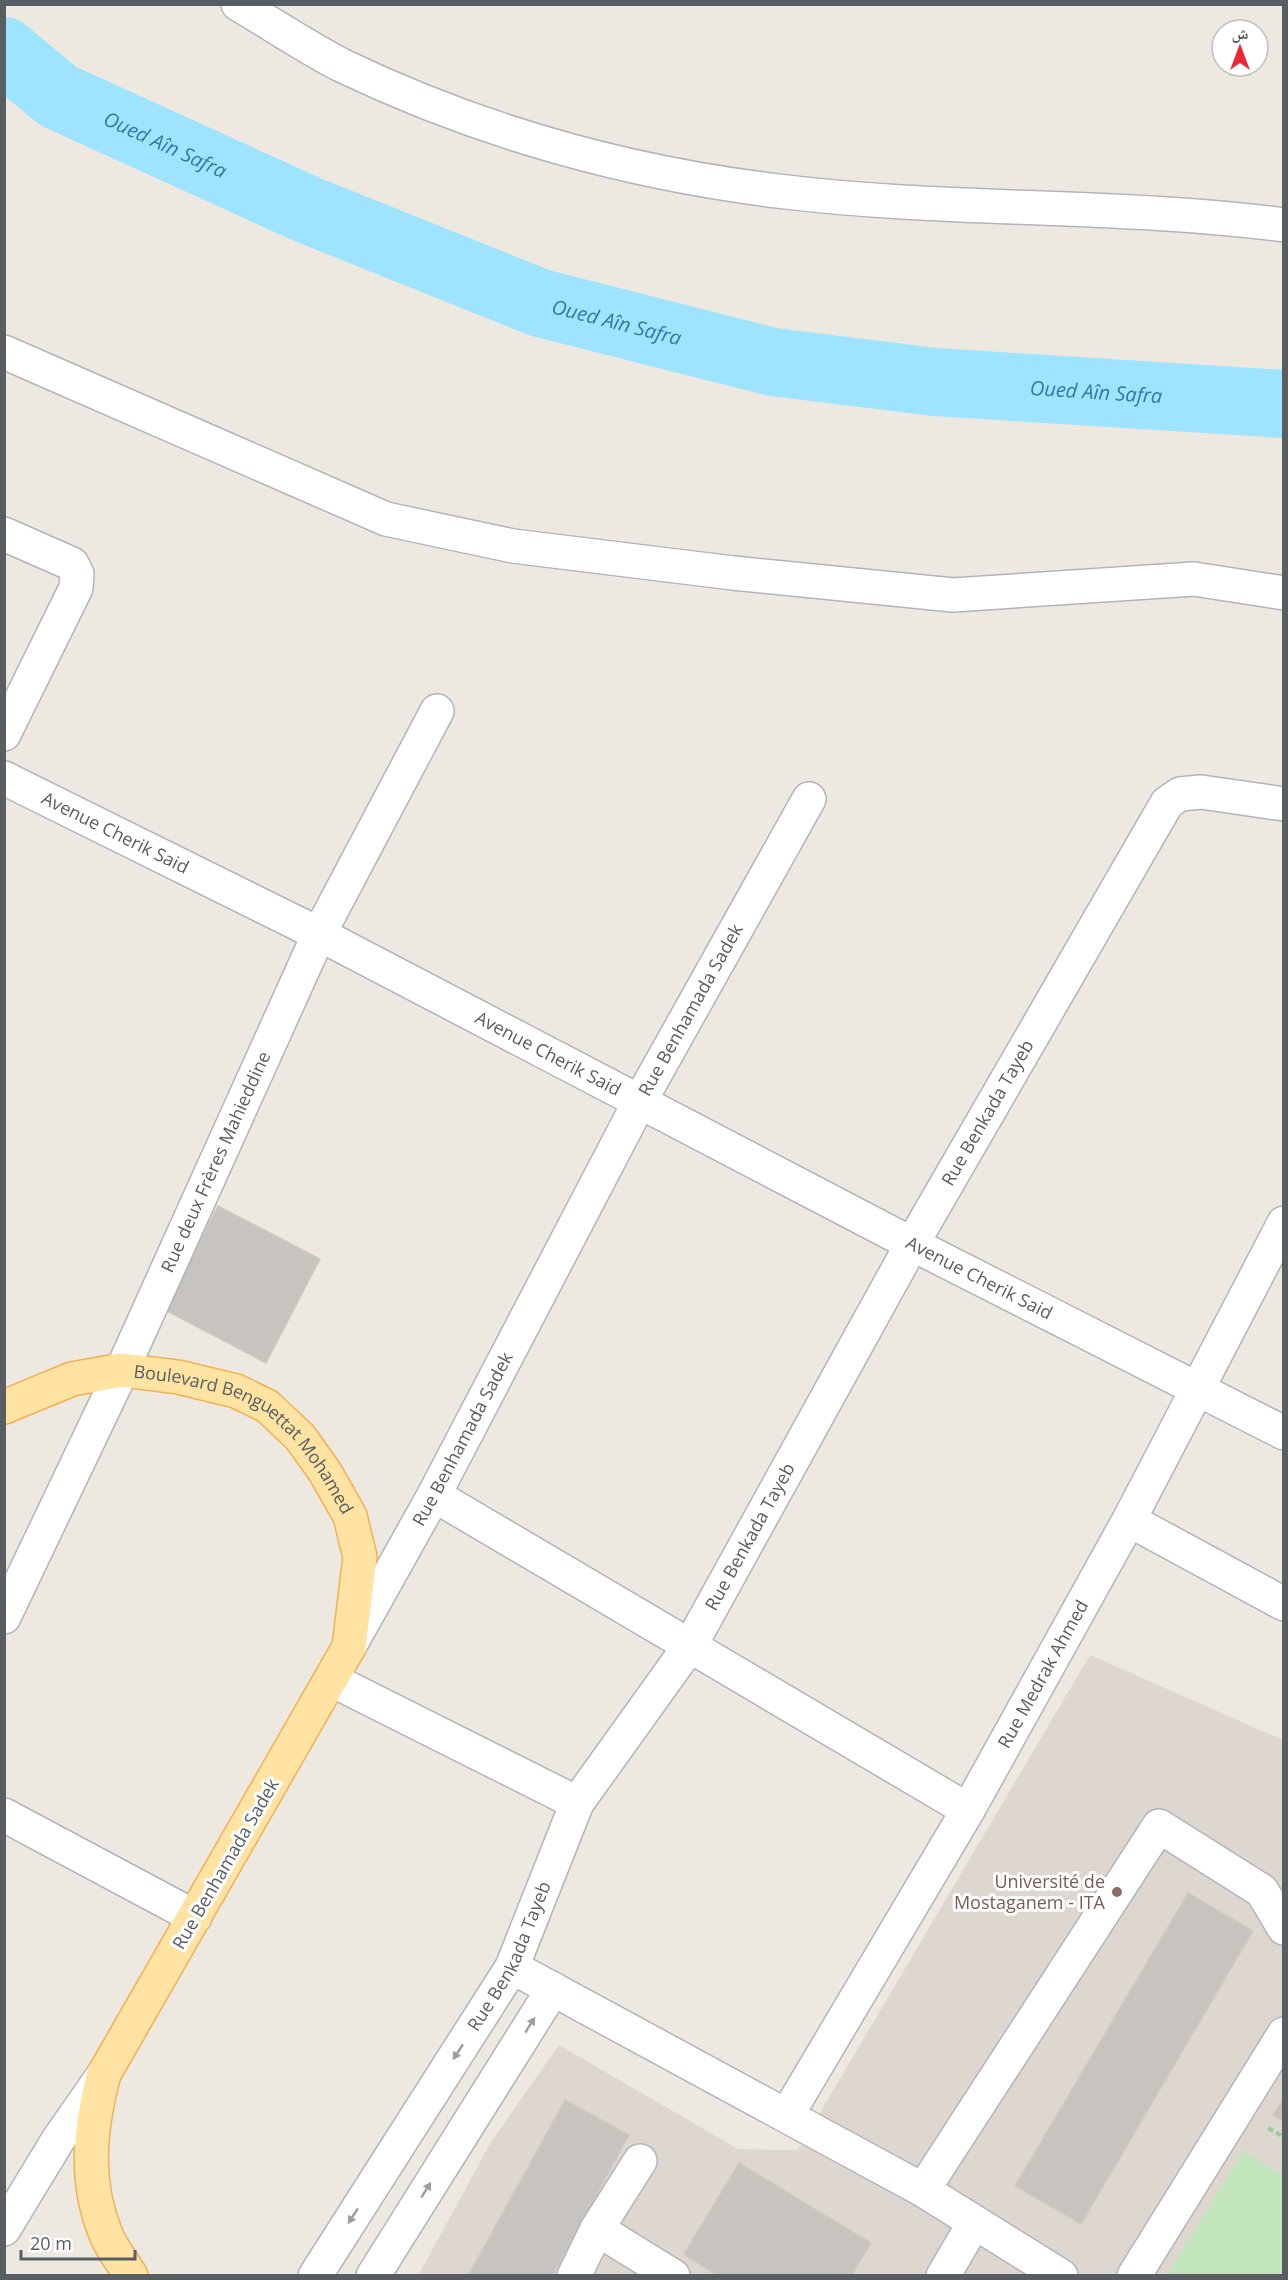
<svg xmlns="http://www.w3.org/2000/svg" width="1288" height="2280" font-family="'Open Sans','Noto Naskh Arabic',sans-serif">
<rect width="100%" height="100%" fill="#ede8e0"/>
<path fill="#ddd7cf" d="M 1090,1655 L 1283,1740 L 1283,2275 L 418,2276 L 491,2142 L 559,2045 L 738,2149 L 798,2150 Z"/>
<path fill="#c2e5bc" d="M 1243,2151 L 1283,2176 L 1283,2275 L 1167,2275 Z"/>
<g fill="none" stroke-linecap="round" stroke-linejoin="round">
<path stroke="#9ee3ff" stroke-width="68" id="s1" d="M 4,51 L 58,96 L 306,209 L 540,303 L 773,362 L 935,382 L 1284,404"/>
</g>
<g fill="#c7c3be" stroke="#d1c9bf" stroke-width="1.5">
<path d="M 218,1206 L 320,1259 L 266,1363 L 163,1309 Z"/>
<path d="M 1188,1893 L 1253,1931 L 1081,2224 L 1015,2186 Z"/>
<path d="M 1284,2098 L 1284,2121 L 1273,2115 Z"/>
<path d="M 565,2100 L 629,2135 L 552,2276 L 468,2276 Z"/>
<path d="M 739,2163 L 871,2243 L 851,2276 L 718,2276 L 684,2254 Z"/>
</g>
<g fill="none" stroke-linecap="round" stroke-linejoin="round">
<defs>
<g id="minor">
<path d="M 238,4 C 272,24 306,47 341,65 C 478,131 628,173 778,191 C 946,212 1116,203 1284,225"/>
<path d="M 4,352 L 386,519 L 513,546 L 733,573 L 953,595 L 1194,579 L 1284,593"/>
<path d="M 4,534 L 72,564 L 77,574 L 76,588 L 4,734"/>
<path id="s2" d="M 4,778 L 319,934 L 912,1244 L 1284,1433"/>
<path d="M 434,1495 L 968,1810"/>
<path d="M 1129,1520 L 1284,1604"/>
<path id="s3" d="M 4,1617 L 122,1370 L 319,934 L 437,711"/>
<path id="s4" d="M 349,1647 L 434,1495 L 640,1101 L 809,799"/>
<path d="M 332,1680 L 577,1803"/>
<path d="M 4,1815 L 195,1917"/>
<path d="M 512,1967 L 923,2190"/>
<path id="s5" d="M 787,2115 L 968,1810 L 1129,1520 L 1284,1223"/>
<path d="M 4,2229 L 58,2140 L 104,2074"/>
<path d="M 597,2229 L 673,2276"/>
<path id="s6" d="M 315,2276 L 512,1967 L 577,1803 L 691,1644 L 912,1244 L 1167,803 L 1180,794 L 1201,792 L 1284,804"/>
<path d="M 373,2276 L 553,1989"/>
<path d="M 574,2276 L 597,2229 L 640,2161"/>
<path d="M 943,2276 L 974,2223"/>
<path d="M 1061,2276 L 923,2190 L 1159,1826 L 1262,1891 L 1284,1928"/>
<path d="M 1134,2276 L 1284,2034"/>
</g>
<g id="major">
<path id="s7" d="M 4,1407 L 72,1379 L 122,1370 L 178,1377 L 236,1391 L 267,1406 L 300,1437 L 325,1472 L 350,1516 L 360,1557 L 349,1647 L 104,2074 C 90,2127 84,2179 105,2232 C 110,2247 123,2262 131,2276"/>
</g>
</defs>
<use href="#minor" stroke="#b1b5b9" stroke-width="36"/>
<use href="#major" stroke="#f3af53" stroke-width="36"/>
<path stroke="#98cb9e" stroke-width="4" stroke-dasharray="6 3" stroke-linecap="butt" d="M 1268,2128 L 1284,2137"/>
<use href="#minor" stroke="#fff" stroke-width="33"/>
<use href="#major" stroke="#ffe3a3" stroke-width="33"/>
</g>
<defs><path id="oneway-solid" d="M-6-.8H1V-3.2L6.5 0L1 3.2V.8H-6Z" transform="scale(1.5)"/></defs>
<g fill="#9b9ea1">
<use href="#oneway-solid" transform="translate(530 2025) rotate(-58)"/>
<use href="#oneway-solid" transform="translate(458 2052) rotate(123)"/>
<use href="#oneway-solid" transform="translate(426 2190) rotate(-58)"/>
<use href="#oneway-solid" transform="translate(353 2216) rotate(123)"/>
</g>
<circle fill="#8d6e63" stroke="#fff" stroke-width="2" cx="1117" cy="1892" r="6"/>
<g text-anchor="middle" stroke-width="6" stroke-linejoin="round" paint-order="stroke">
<g font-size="18" fill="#595e62" stroke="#fff">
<text dy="6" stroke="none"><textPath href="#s2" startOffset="124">Avenue Cherik Said</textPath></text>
<text dy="6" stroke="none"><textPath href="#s4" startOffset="723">Rue Benhamada Sadek</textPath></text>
<text dy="6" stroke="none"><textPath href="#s2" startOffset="610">Avenue Cherik Said</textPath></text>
<text dy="6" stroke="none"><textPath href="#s6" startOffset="1347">Rue Benkada Tayeb</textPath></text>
<text dy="6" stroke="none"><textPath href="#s3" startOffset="502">Rue deux Frères Mahieddine</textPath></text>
<text dy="6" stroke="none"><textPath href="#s2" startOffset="1096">Avenue Cherik Said</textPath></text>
<text dy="6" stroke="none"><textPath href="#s4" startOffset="237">Rue Benhamada Sadek</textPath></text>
<text dy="6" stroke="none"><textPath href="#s7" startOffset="273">Boulevard Benguettat Mohamed</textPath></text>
<text dy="6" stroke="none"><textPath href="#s6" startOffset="861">Rue Benkada Tayeb</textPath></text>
<text dy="6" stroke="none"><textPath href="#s5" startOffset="510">Rue Medrak Ahmed</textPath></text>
<text transform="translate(226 1864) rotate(-60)" y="6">Rue Benhamada Sadek</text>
<text dy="6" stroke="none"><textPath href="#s6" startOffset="375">Rue Benkada Tayeb</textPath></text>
</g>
<g font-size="18" fill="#785e54" stroke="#fff" text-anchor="end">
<text x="1105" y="1888">Université de<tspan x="1105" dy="21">Mostaganem - ITA</tspan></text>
</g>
<g font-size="20" font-style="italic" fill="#3679a0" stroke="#fff">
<text dy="7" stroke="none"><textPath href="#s1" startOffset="188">Oued Aîn Safra</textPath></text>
<text dy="7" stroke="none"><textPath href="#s1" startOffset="674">Oued Aîn Safra</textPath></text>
<text dy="7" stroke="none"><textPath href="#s1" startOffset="1160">Oued Aîn Safra</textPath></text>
</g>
</g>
<rect width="1288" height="2280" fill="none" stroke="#595e62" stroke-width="12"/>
<g transform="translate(1240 48)"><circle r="28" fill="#ffffff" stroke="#bdbfc0" stroke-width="1.5"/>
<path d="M0-4.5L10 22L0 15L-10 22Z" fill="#eb2835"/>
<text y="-9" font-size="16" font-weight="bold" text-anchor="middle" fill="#595e62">ش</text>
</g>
<path d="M21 2250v9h114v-9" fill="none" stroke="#595e62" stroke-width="3"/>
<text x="30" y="2250" font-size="18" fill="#595e62" stroke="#ffffff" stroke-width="4.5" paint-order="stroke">20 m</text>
</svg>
